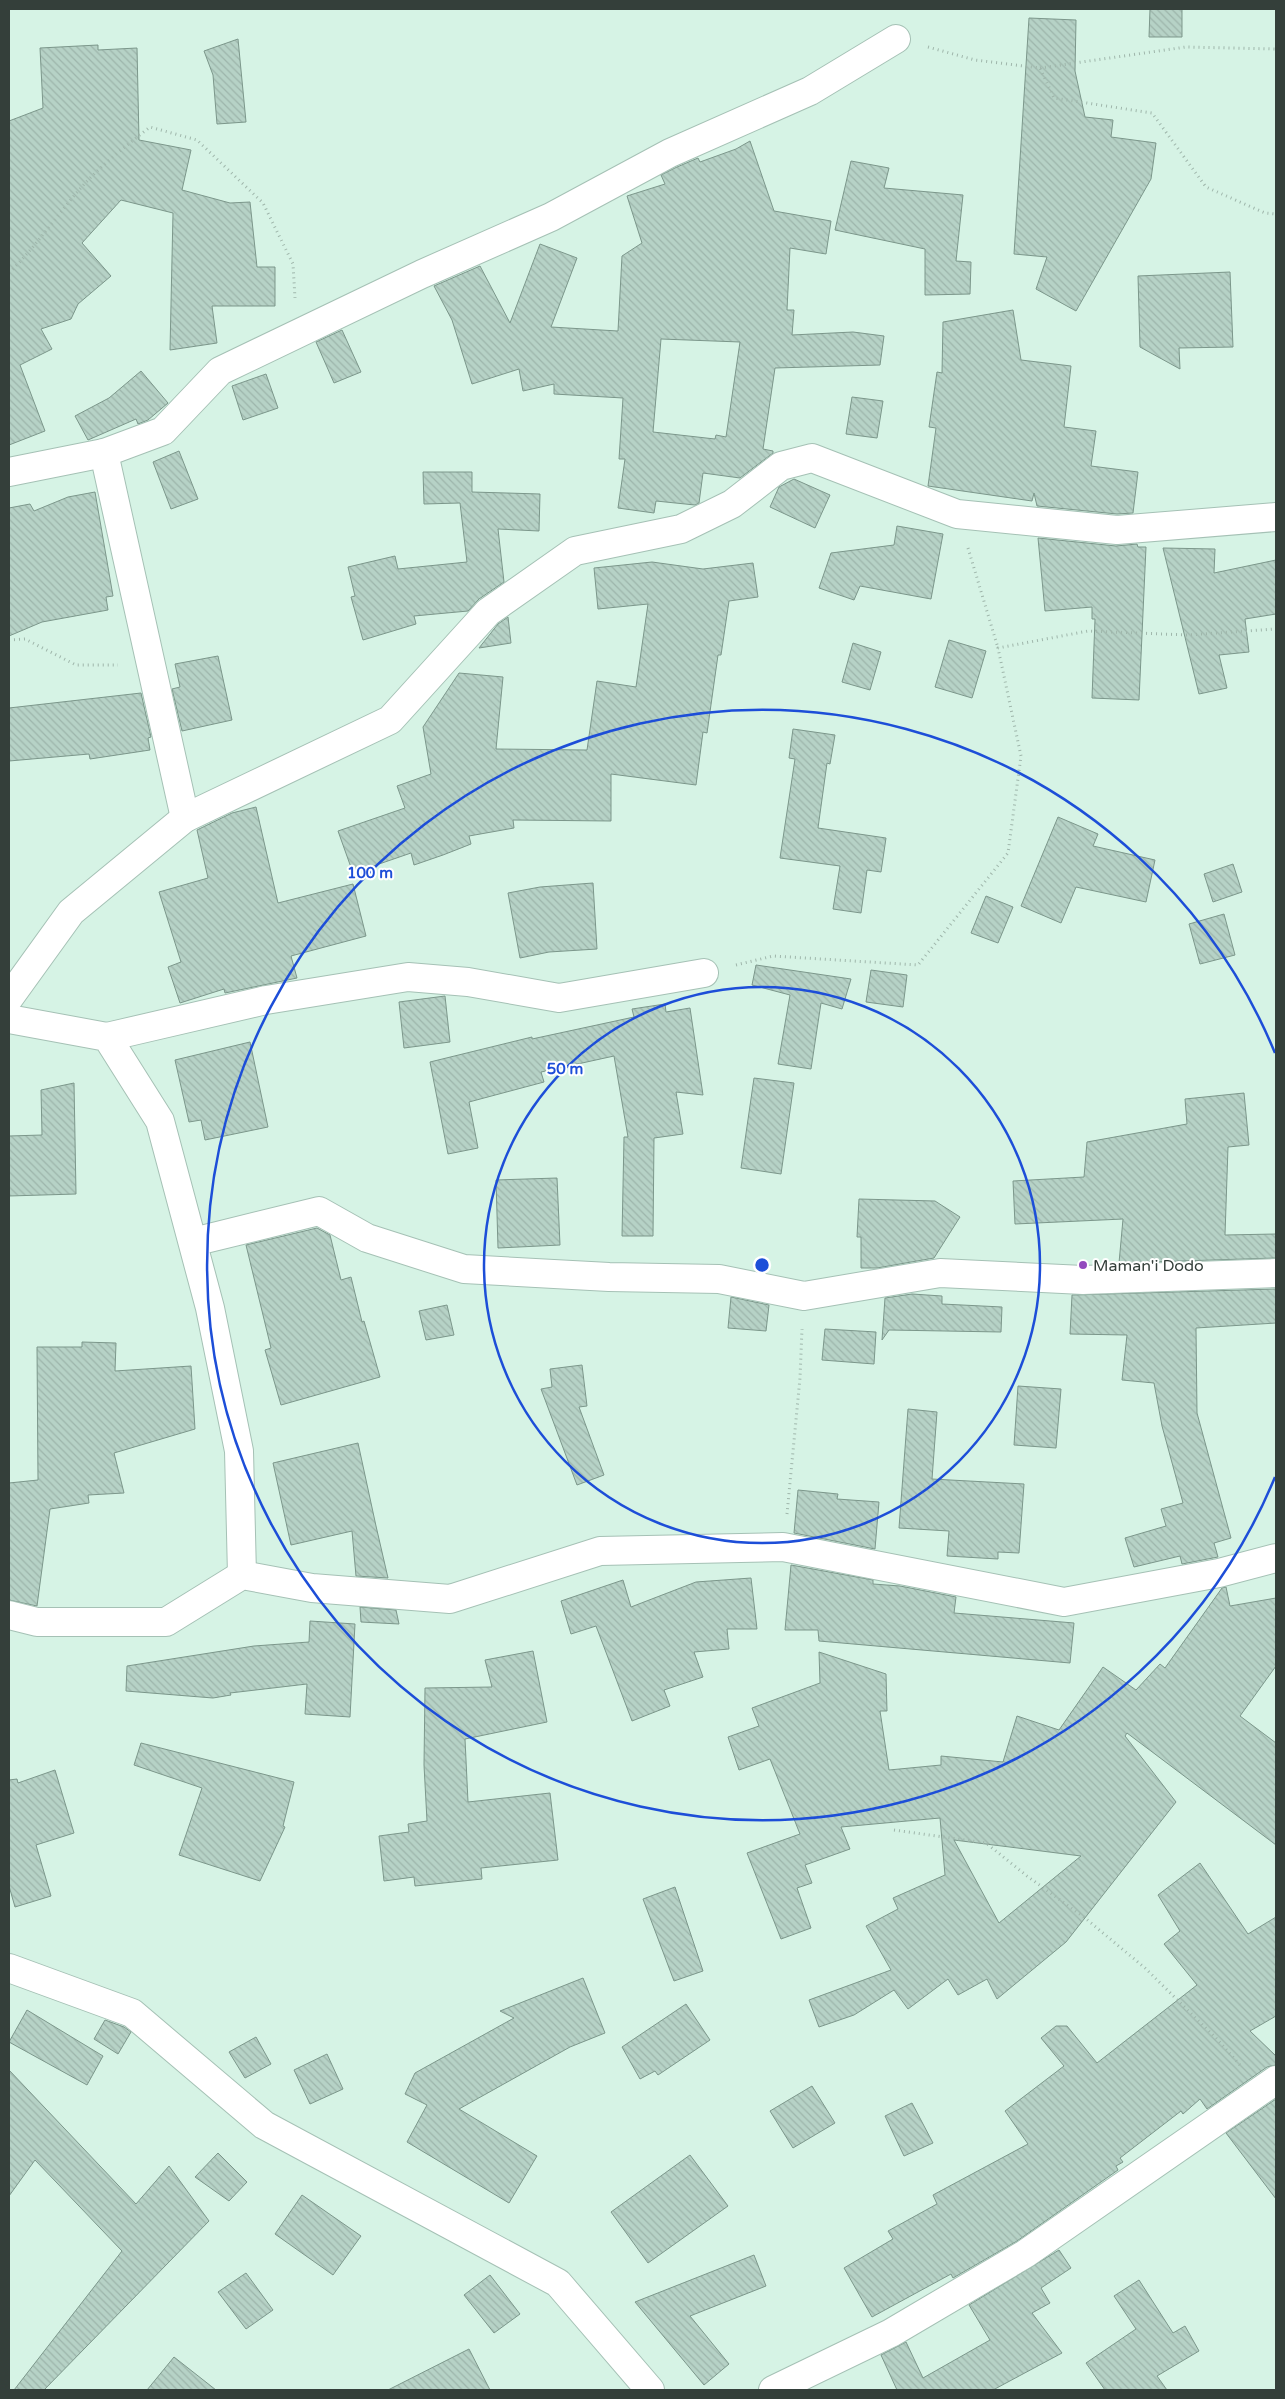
<svg xmlns="http://www.w3.org/2000/svg" width="1285" height="2399" font-family="'Varela Round',sans-serif">
<defs>
<pattern id="building-back-hatch" width="6" height="6" patternUnits="userSpaceOnUse" patternTransform="scale(1.25)"><rect width="6" height="6" fill="#b6d2c6"/><path d="M-1 5l2 2M0 0l6 6M5-1l2 2" fill="none" stroke="#9db5ab"/></pattern>
</defs>
<rect width="100%" height="100%" fill="#d6f3e5"/>
<g fill="url(#building-back-hatch)" stroke="#7c978b" fill-rule="evenodd">
<path d="M 1150,9 L 1182,9 L 1182,37 L 1149,37 Z"/>
<path d="M 1029,18 L 1076,20 L 1075,71 L 1085,117 L 1113,120 L 1111,137 L 1156,143 L 1151,179 L 1076,311 L 1036,289 L 1047,257 L 1014,254 Z"/>
<path d="M 238,39 L 246,122 L 217,124 L 213,75 L 204,51 Z"/>
<path d="M 98,45 L 98,50 L 137,48 L 139,140 L 191,150 L 182,190 L 230,203 L 250,202 L 257,267 L 275,267 L 275,306 L 212,306 L 217,343 L 170,350 L 173,213 L 121,200 L 82,243 L 111,276 L 78,304 L 71,319 L 41,329 L 52,349 L 20,365 L 45,431 L 9,445 L 9,121 L 43,108 L 40,48 Z"/>
<path d="M 750,141 L 774,211 L 831,221 L 826,254 L 790,248 L 787,310 L 794,310 L 792,335 L 853,332 L 884,336 L 880,365 L 775,368 L 763,449 L 773,451 L 773,453 L 740,478 L 703,473 L 699,503 L 695,505 L 656,501 L 654,513 L 618,508 L 625,459 L 619,459 L 623,398 L 554,394 L 554,384 L 523,391 L 519,369 L 472,384 L 452,320 L 434,286 L 480,266 L 510,323 L 540,244 L 577,258 L 551,327 L 618,331 L 622,256 L 642,243 L 627,196 L 665,184 L 661,175 L 677,167 L 698,158 L 700,162 L 736,149 ZM 661,339 L 740,342 L 726,437 L 716,435 L 715,439 L 653,432 Z"/>
<path d="M 851,161 L 889,168 L 884,188 L 963,195 L 956,261 L 971,262 L 970,294 L 925,295 L 925,249 L 835,230 Z"/>
<path d="M 1230,272 L 1233,347 L 1179,348 L 1180,369 L 1140,347 L 1138,276 Z"/>
<path d="M 1013,310 L 1021,360 L 1071,366 L 1064,427 L 1096,431 L 1091,466 L 1138,472 L 1133,513 L 1117,514 L 1037,506 L 1034,493 L 1032,501 L 928,486 L 936,428 L 929,427 L 937,372 L 942,373 L 943,322 Z"/>
<path d="M 342,330 L 361,372 L 334,383 L 316,342 Z"/>
<path d="M 141,371 L 168,403 L 148,420 L 138,424 L 136,419 L 88,440 L 75,416 L 109,398 Z"/>
<path d="M 266,374 L 278,408 L 243,420 L 232,386 Z"/>
<path d="M 852,397 L 883,401 L 877,438 L 846,434 Z"/>
<path d="M 179,451 L 198,499 L 171,509 L 153,462 Z"/>
<path d="M 423,472 L 472,472 L 472,492 L 540,494 L 539,531 L 498,529 L 504,582 L 479,599 L 468,611 L 414,616 L 416,624 L 363,640 L 351,597 L 355,596 L 348,567 L 395,556 L 398,569 L 467,562 L 460,503 L 424,504 Z"/>
<path d="M 794,479 L 830,495 L 815,528 L 770,507 L 779,487 Z"/>
<path d="M 95,492 L 113,596 L 106,597 L 108,610 L 42,622 L 9,636 L 9,508 L 30,504 L 34,511 L 68,497 Z"/>
<path d="M 897,526 L 943,534 L 931,599 L 860,586 L 854,600 L 819,588 L 831,553 L 894,545 Z"/>
<path d="M 1038,538 L 1116,546 L 1137,544 L 1138,547 L 1146,547 L 1139,700 L 1092,698 L 1095,619 L 1092,619 L 1092,607 L 1045,611 Z"/>
<path d="M 1163,548 L 1215,549 L 1214,573 L 1276,560 L 1276,614 L 1245,619 L 1249,652 L 1219,655 L 1227,688 L 1199,694 Z"/>
<path d="M 652,562 L 703,569 L 753,563 L 758,597 L 729,601 L 721,655 L 718,655 L 707,733 L 703,732 L 696,785 L 611,774 L 611,821 L 513,820 L 514,828 L 469,836 L 471,844 L 443,855 L 414,865 L 411,853 L 353,873 L 338,831 L 405,808 L 397,786 L 431,774 L 423,727 L 459,673 L 503,677 L 496,749 L 587,750 L 597,681 L 636,687 L 648,604 L 598,609 L 594,568 Z"/>
<path d="M 508,617 L 511,643 L 479,648 L 498,624 Z"/>
<path d="M 949,640 L 986,651 L 972,698 L 935,687 Z"/>
<path d="M 853,643 L 881,652 L 870,690 L 842,682 Z"/>
<path d="M 218,656 L 232,720 L 182,731 L 172,689 L 180,687 L 175,664 Z"/>
<path d="M 141,693 L 151,737 L 148,738 L 150,750 L 90,759 L 89,754 L 9,761 L 9,708 Z"/>
<path d="M 793,729 L 835,735 L 830,764 L 827,763 L 818,828 L 886,838 L 881,872 L 867,870 L 861,913 L 833,909 L 840,866 L 780,858 L 795,759 L 789,758 Z"/>
<path d="M 256,807 L 278,903 L 353,884 L 366,936 L 291,956 L 297,978 L 225,993 L 224,989 L 180,1003 L 168,967 L 181,962 L 159,892 L 208,878 L 197,830 L 232,813 Z"/>
<path d="M 1058,817 L 1098,834 L 1093,846 L 1155,860 L 1146,902 L 1076,887 L 1061,923 L 1021,906 Z"/>
<path d="M 1233,864 L 1242,892 L 1213,902 L 1204,874 Z"/>
<path d="M 593,883 L 597,949 L 549,952 L 520,958 L 508,893 L 540,887 Z"/>
<path d="M 986,896 L 1013,907 L 998,943 L 971,933 Z"/>
<path d="M 1224,914 L 1235,955 L 1200,964 L 1189,924 Z"/>
<path d="M 756,965 L 851,979 L 842,1009 L 821,1003 L 811,1069 L 778,1064 L 790,995 L 752,985 Z"/>
<path d="M 871,970 L 907,975 L 903,1007 L 866,1002 Z"/>
<path d="M 445,996 L 450,1042 L 404,1048 L 399,1002 Z"/>
<path d="M 665,1004 L 666,1012 L 690,1008 L 703,1095 L 676,1092 L 683,1134 L 654,1138 L 653,1236 L 622,1236 L 624,1137 L 628,1137 L 614,1056 L 541,1072 L 544,1082 L 469,1102 L 478,1148 L 448,1154 L 430,1062 L 532,1037 L 532,1039 L 634,1017 L 632,1009 Z"/>
<path d="M 250,1042 L 268,1127 L 205,1140 L 201,1120 L 189,1122 L 175,1060 Z"/>
<path d="M 754,1078 L 794,1083 L 781,1174 L 741,1168 Z"/>
<path d="M 74,1083 L 76,1194 L 9,1196 L 9,1136 L 42,1135 L 41,1090 Z"/>
<path d="M 1244,1093 L 1249,1145 L 1228,1147 L 1225,1235 L 1276,1234 L 1276,1258 L 1119,1263 L 1123,1219 L 1015,1224 L 1013,1181 L 1084,1177 L 1087,1142 L 1187,1124 L 1185,1099 Z"/>
<path d="M 557,1178 L 560,1245 L 498,1248 L 496,1180 Z"/>
<path d="M 859,1199 L 935,1201 L 960,1217 L 934,1258 L 877,1268 L 861,1268 L 861,1237 L 857,1237 Z"/>
<path d="M 317,1228 L 330,1235 L 341,1280 L 351,1277 L 362,1322 L 364,1321 L 380,1377 L 281,1405 L 265,1350 L 271,1348 L 246,1245 Z"/>
<path d="M 1276,1289 L 1276,1323 L 1196,1328 L 1197,1413 L 1231,1538 L 1214,1543 L 1218,1557 L 1182,1564 L 1180,1556 L 1134,1567 L 1125,1538 L 1166,1526 L 1161,1509 L 1183,1503 L 1162,1426 L 1154,1383 L 1122,1380 L 1127,1335 L 1070,1334 L 1072,1295 Z"/>
<path d="M 912,1294 L 942,1296 L 942,1304 L 1002,1307 L 1001,1332 L 889,1330 L 882,1340 L 885,1298 Z"/>
<path d="M 731,1297 L 769,1305 L 766,1331 L 728,1328 Z"/>
<path d="M 447,1305 L 454,1335 L 426,1340 L 419,1311 Z"/>
<path d="M 825,1329 L 876,1332 L 874,1364 L 822,1360 Z"/>
<path d="M 82,1342 L 116,1343 L 115,1371 L 191,1366 L 195,1429 L 114,1453 L 124,1493 L 88,1495 L 89,1503 L 50,1509 L 37,1606 L 9,1600 L 9,1483 L 38,1480 L 37,1347 L 82,1347 Z"/>
<path d="M 582,1365 L 587,1406 L 579,1407 L 604,1475 L 577,1485 L 541,1389 L 552,1387 L 550,1369 Z"/>
<path d="M 1018,1386 L 1061,1389 L 1056,1448 L 1014,1445 Z"/>
<path d="M 908,1409 L 937,1412 L 932,1479 L 1024,1484 L 1019,1553 L 998,1552 L 998,1559 L 947,1556 L 949,1531 L 899,1528 Z"/>
<path d="M 358,1443 L 376,1526 L 388,1578 L 356,1576 L 352,1531 L 291,1545 L 273,1463 Z"/>
<path d="M 798,1490 L 838,1494 L 837,1499 L 879,1502 L 875,1549 L 794,1533 Z"/>
<path d="M 791,1565 L 873,1580 L 873,1584 L 900,1586 L 956,1597 L 954,1613 L 1074,1623 L 1070,1663 L 819,1641 L 818,1630 L 785,1630 Z"/>
<path d="M 751,1578 L 757,1629 L 727,1629 L 729,1649 L 694,1652 L 703,1677 L 664,1690 L 670,1706 L 632,1721 L 596,1626 L 571,1634 L 561,1601 L 623,1580 L 631,1607 L 696,1582 Z"/>
<path d="M 1226,1587 L 1230,1606 L 1276,1598 L 1276,1666 L 1240,1716 L 1276,1743 L 1276,1845 L 1127,1733 L 1125,1736 L 1176,1802 L 1066,1942 L 997,1999 L 987,1979 L 958,1995 L 948,1979 L 908,2009 L 894,1990 L 854,2015 L 819,2027 L 809,2000 L 891,1970 L 866,1926 L 898,1909 L 893,1898 L 945,1875 L 940,1818 L 841,1827 L 850,1849 L 805,1865 L 812,1883 L 797,1888 L 811,1928 L 781,1939 L 747,1853 L 800,1834 L 770,1759 L 739,1770 L 728,1737 L 759,1726 L 752,1708 L 820,1683 L 819,1652 L 886,1674 L 887,1711 L 880,1711 L 889,1770 L 941,1765 L 941,1756 L 1003,1762 L 1017,1716 L 1059,1730 L 1103,1667 L 1136,1690 L 1160,1664 L 1165,1668 L 1222,1588 ZM 954,1840 L 1081,1856 L 999,1923 Z"/>
<path d="M 360,1607 L 396,1610 L 399,1624 L 361,1622 Z"/>
<path d="M 310,1621 L 355,1624 L 350,1717 L 305,1714 L 307,1684 L 230,1693 L 231,1695 L 213,1698 L 126,1691 L 127,1666 L 254,1646 L 309,1642 Z"/>
<path d="M 533,1651 L 547,1722 L 465,1739 L 468,1802 L 550,1793 L 558,1860 L 481,1868 L 482,1879 L 415,1886 L 414,1877 L 384,1881 L 379,1836 L 409,1832 L 408,1824 L 427,1821 L 424,1765 L 425,1688 L 492,1687 L 485,1660 Z"/>
<path d="M 141,1743 L 294,1782 L 283,1826 L 285,1827 L 260,1881 L 179,1855 L 202,1788 L 134,1765 Z"/>
<path d="M 55,1770 L 74,1833 L 36,1845 L 51,1896 L 15,1907 L 9,1886 L 9,1780 L 17,1779 L 18,1783 Z"/>
<path d="M 1200,1863 L 1248,1934 L 1276,1917 L 1276,2016 L 1250,2031 L 1276,2056 L 1276,2065 L 1267,2067 L 1207,2109 L 1200,2099 L 1183,2114 L 1181,2111 L 1120,2158 L 1123,2162 L 1116,2166 L 1118,2170 L 1017,2241 L 953,2278 L 951,2274 L 872,2317 L 844,2268 L 893,2239 L 888,2231 L 937,2204 L 933,2195 L 1028,2144 L 1005,2111 L 1064,2066 L 1041,2038 L 1056,2026 L 1067,2026 L 1097,2063 L 1197,1985 L 1164,1944 L 1180,1931 L 1158,1895 Z"/>
<path d="M 675,1887 L 703,1971 L 674,1981 L 643,1899 Z"/>
<path d="M 583,1978 L 605,2033 L 570,2047 L 459,2109 L 537,2156 L 509,2203 L 407,2142 L 427,2105 L 405,2094 L 415,2073 L 514,2018 L 500,2011 Z"/>
<path d="M 686,2004 L 710,2040 L 658,2075 L 655,2071 L 640,2079 L 622,2047 Z"/>
<path d="M 27,2010 L 103,2056 L 87,2085 L 9,2042 Z"/>
<path d="M 105,2020 L 124,2027 L 131,2032 L 118,2054 L 94,2039 Z"/>
<path d="M 256,2037 L 271,2064 L 245,2078 L 229,2052 Z"/>
<path d="M 327,2054 L 343,2089 L 310,2104 L 294,2070 Z"/>
<path d="M 9,2070 L 136,2204 L 169,2166 L 209,2221 L 44,2390 L 14,2390 L 122,2251 L 35,2160 L 9,2196 Z"/>
<path d="M 812,2086 L 835,2123 L 793,2148 L 770,2111 Z"/>
<path d="M 1276,2099 L 1276,2199 L 1226,2133 Z"/>
<path d="M 912,2103 L 933,2143 L 904,2156 L 885,2116 Z"/>
<path d="M 218,2153 L 247,2182 L 229,2201 L 195,2177 Z"/>
<path d="M 690,2155 L 728,2206 L 648,2263 L 611,2212 Z"/>
<path d="M 302,2195 L 361,2236 L 333,2275 L 275,2234 Z"/>
<path d="M 1059,2250 L 1071,2268 L 1041,2288 L 1050,2303 L 1032,2313 L 1062,2353 L 993,2390 L 897,2390 L 881,2355 L 906,2342 L 923,2378 L 990,2340 L 969,2305 Z"/>
<path d="M 754,2255 L 766,2286 L 690,2316 L 729,2364 L 704,2385 L 635,2302 Z"/>
<path d="M 246,2273 L 273,2310 L 246,2329 L 218,2292 Z"/>
<path d="M 490,2275 L 520,2314 L 494,2333 L 464,2295 Z"/>
<path d="M 1139,2280 L 1173,2333 L 1185,2326 L 1199,2351 L 1157,2376 L 1167,2390 L 1105,2390 L 1086,2363 L 1136,2329 L 1114,2296 Z"/>
<path d="M 469,2349 L 490,2390 L 388,2390 Z"/>
<path d="M 174,2357 L 216,2390 L 147,2390 Z"/>
</g>
<g fill="none" stroke-linecap="round" stroke-linejoin="round">
<defs>
<g id="minor">
<path d="M 104,453 L 185,818"/>
<path d="M 9,472 L 104,453 L 163,431 L 220,371 L 422,274 L 551,217 L 670,153 L 810,91 L 896,39"/>
<path d="M 9,998 L 71,912 L 185,818 L 390,720 L 488,612 L 575,551 L 681,529 L 732,504 L 781,466 L 812,458 L 957,514 L 1117,530 L 1276,517"/>
<path d="M 9,1019 L 107,1037 L 160,1121 L 210,1308 L 239,1451 L 242,1575"/>
<path d="M 107,1037 L 266,1000 L 408,977 L 468,982 L 559,998 L 704,973"/>
<path d="M 193,1242 L 319,1211 L 367,1238 L 464,1269 L 609,1277 L 719,1279 L 804,1296 L 940,1273 L 1083,1280 L 1276,1273"/>
<path d="M 9,1615 L 37,1622 L 166,1622 L 242,1575 L 312,1588 L 450,1599 L 600,1551 L 783,1547 L 1064,1602 L 1219,1573 L 1276,1558"/>
<path d="M 9,1968 L 132,2013 L 264,2125 L 558,2283 L 650,2390"/>
<path d="M 773,2390 L 891,2333 L 1025,2254 L 1276,2080"/>
</g>
</defs>
<use href="#minor" stroke="#a5c1b5" stroke-width="30"/>
<g stroke="#9fb6ab" stroke-width="3" stroke-dasharray="1 4" stroke-linecap="butt">
<path d="M 928,47 L 975,60 L 1040,68 L 1054,98 L 1152,113 L 1206,187 L 1265,213 L 1276,214"/>
<path d="M 1040,68 L 1186,47 L 1276,49"/>
<path d="M 9,273 C 33,249 52,223 73,197 C 95,170 123,148 150,127 L 197,140 L 263,203 L 293,264 L 295,298"/>
<path d="M 968,548 L 998,648"/>
<path d="M 9,640 L 25,639 L 76,665 L 118,665"/>
<path d="M 736,965 L 773,956 L 918,965 L 1008,853 L 1021,756 L 998,648 L 1088,631 L 1187,635 L 1276,629"/>
<path d="M 787,1514 L 800,1378 L 802,1329"/>
<path d="M 894,1830 L 986,1843 L 1027,1876 L 1085,1918 L 1145,1968 L 1217,2039 L 1240,2065"/>
</g>
<use href="#minor" stroke="#fff" stroke-width="28"/>
</g>
<g fill="none" stroke="#1d4ed8" stroke-width="2.5">
<circle cx="762" cy="1265" r="278"/>
<path d="M1275 1477A555 555 0 1 1 1275 1053"/>
</g>
<circle fill="#924abd" stroke="#fff" stroke-width="2" cx="1083" cy="1265" r="5"/>
<g text-anchor="middle" stroke-width="4" stroke-linejoin="round" paint-order="stroke">
<g font-size="16" fill="#343f3a" stroke="#fff" text-anchor="start">
<text x="1093" y="1271">Maman'i Dodo</text>
</g>
</g>
<circle cx="762" cy="1265" r="8" fill="#1d4ed8" stroke="#fff" stroke-width="2.5"/>
<g font-size="15" text-anchor="middle" font-weight="bold" fill="#1d4ed8" stroke="#fff" stroke-width="4" stroke-linejoin="round" paint-order="stroke">
<text x="370" y="878">100 m</text>
<text x="565" y="1074">50 m</text>
</g>
<rect width="1285" height="2399" fill="none" stroke="#343f3a" stroke-width="20"/>
</svg>
